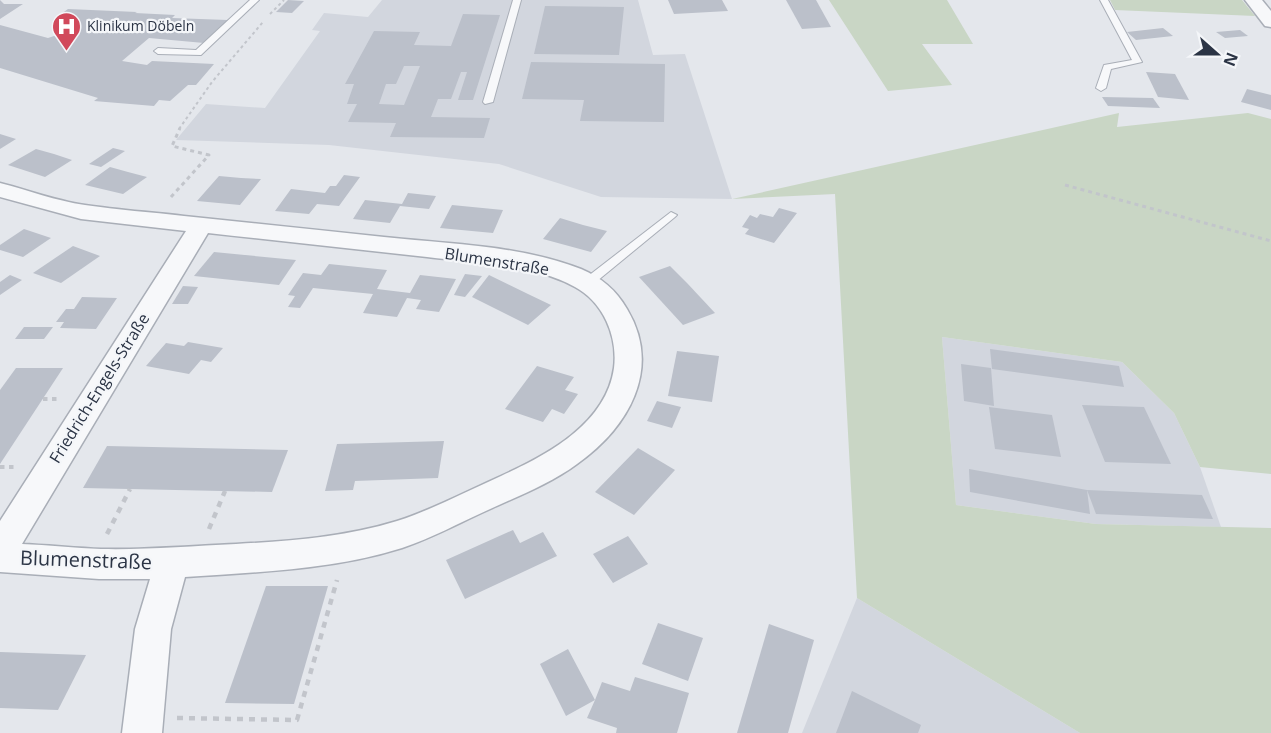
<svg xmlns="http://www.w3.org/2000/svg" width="1271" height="733" font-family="'Open Sans',sans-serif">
<rect width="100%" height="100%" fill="#e4e7ec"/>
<g fill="#d2d6de">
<path d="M 382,0 L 638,0 L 653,55 L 685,54 L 732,199 L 601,197 L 499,164 L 329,145 L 176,140 L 206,104 L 265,108 L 320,31 L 312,30 L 324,13 L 368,17 Z"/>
<path d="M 942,337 L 1122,362 L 1174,413 L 1200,467 L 1221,527 L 1096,524 L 956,505 Z"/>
<path d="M 857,598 L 1080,733 L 802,733 Z"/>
</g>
<g fill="#c9d6c5">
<path d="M 829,0 L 947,0 L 973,44 L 922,44 L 952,85 L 888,91 Z"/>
<path d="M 1110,0 L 1242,0 L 1255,16 L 1115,10 Z"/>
<path d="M 1119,113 L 1117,127 L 1248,113 L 1271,119 L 1271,474 L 1200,467 L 1174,413 L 1122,362 L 942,337 L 956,505 L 1096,524 L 1271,528 L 1271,733 L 1080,733 L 857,598 L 835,194 L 732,199 Z"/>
</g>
<g fill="#bbc0ca" fill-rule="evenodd">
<path d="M 0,0 L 4,4 L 23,4 L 0,19 Z"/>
<path d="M 288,0 L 304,1 L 292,13 L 276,12 Z"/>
<path d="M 668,0 L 722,0 L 728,11 L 674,14 Z"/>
<path d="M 786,0 L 816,0 L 831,27 L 802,29 Z"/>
<path d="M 545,6 L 624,7 L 619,55 L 534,54 Z"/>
<path d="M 68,9 L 137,12 L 135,13 L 175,15 L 172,18 L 228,20 L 204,43 L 149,38 L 122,61 L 147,65 L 152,61 L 214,64 L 196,85 L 188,85 L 170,101 L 159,100 L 154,106 L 94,101 L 98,98 L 0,68 L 0,25 L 48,38 L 54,36 L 62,38 L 79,30 L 68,30 L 81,22 L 53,20 Z"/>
<path d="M 463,14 L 500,15 L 473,100 L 458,100 L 467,72 L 461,72 L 451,99 L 438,99 L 431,117 L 490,118 L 484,138 L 390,137 L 396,123 L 348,122 L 357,104 L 347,104 L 354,84 L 345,84 L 374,31 L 420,32 L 414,45 L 451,46 ZM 404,66 L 420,66 L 404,105 L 379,104 L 386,84 L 396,84 Z"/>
<path d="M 1163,28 L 1173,36 L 1136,40 L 1127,32 Z"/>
<path d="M 1240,30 L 1248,36 L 1225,38 L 1216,32 Z"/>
<path d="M 531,62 L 665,64 L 664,122 L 580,121 L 584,100 L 522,99 Z"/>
<path d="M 1146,72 L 1175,74 L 1189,100 L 1158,97 Z"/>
<path d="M 1247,89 L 1271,95 L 1271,110 L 1241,102 Z"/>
<path d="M 1102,97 L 1153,98 L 1160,108 L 1108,106 Z"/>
<path d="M 0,134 L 16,139 L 0,149 Z"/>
<path d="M 113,148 L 125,151 L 101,167 L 89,164 Z"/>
<path d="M 36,149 L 54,154 L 72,160 L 45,177 L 8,165 Z"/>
<path d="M 110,167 L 128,172 L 147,177 L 123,194 L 85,185 Z"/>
<path d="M 344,175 L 360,177 L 339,206 L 317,204 L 309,214 L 275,211 L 291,189 L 325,193 L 330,186 L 336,186 Z"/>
<path d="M 219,176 L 241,178 L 261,179 L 240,205 L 197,201 Z"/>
<path d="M 408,193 L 436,196 L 429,209 L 400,206 L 390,223 L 353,219 L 365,200 L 402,204 Z"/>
<path d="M 452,205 L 503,210 L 493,233 L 440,228 Z"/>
<path d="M 779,208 L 797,213 L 774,243 L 745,234 L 749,229 L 742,227 L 750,215 L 757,218 L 760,214 L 773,217 Z"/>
<path d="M 560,218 L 583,225 L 607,231 L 591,252 L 543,239 Z"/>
<path d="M 24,229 L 51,238 L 23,257 L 0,250 L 0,245 Z"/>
<path d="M 73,246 L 100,256 L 61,283 L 33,273 Z"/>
<path d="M 214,252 L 296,260 L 279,285 L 194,276 Z"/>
<path d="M 329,264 L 387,270 L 377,289 L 410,293 L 420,275 L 456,279 L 439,312 L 416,309 L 421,300 L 407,298 L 397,317 L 363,313 L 373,294 L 313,288 L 300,308 L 288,307 L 295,296 L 288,295 L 303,273 L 321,275 Z"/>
<path d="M 670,266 L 687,283 L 715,313 L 683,325 L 639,277 Z"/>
<path d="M 465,274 L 482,276 L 465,297 L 454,295 Z"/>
<path d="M 10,275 L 22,280 L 0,295 L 0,282 Z"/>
<path d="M 489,275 L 528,294 L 551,305 L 528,325 L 472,297 Z"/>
<path d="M 183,286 L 198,287 L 188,304 L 172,304 Z"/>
<path d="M 82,297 L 117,298 L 96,329 L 60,328 L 64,322 L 56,322 L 66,309 L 74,309 Z"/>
<path d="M 24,327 L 53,327 L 44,339 L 15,339 Z"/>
<path d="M 188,342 L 223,348 L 211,362 L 201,360 L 189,374 L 146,366 L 166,343 L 184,346 Z"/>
<path d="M 990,349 L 1119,366 L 1124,387 L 992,369 Z"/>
<path d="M 677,351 L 719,356 L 712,402 L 668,396 Z"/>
<path d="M 961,364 L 991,368 L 994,406 L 964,401 Z"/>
<path d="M 537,366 L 574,377 L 565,390 L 578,394 L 564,414 L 552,409 L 543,422 L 505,409 Z"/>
<path d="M 16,368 L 63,368 L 0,464 L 0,390 Z"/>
<path d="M 657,401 L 681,407 L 672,428 L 647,421 Z"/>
<path d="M 1082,405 L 1144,407 L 1171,464 L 1105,462 Z"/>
<path d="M 989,407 L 1052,415 L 1061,457 L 995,449 Z"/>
<path d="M 444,441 L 438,478 L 355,481 L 353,490 L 325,491 L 337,444 Z"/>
<path d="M 107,446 L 198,448 L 288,450 L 272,492 L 83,488 Z"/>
<path d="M 638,448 L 675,470 L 634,515 L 595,492 Z"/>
<path d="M 969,469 L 1087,490 L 1202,495 L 1213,519 L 1096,514 L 1087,490 L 1090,514 L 970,492 Z"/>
<path d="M 513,530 L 520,543 L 543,532 L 557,556 L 465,599 L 446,560 Z"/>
<path d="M 628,536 L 648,564 L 613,583 L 593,554 Z"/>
<path d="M 266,586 L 328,586 L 294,704 L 225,703 Z"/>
<path d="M 658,623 L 703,638 L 688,681 L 642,664 Z"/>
<path d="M 769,624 L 814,640 L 788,733 L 737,733 Z"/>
<path d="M 568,649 L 595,700 L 602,682 L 630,691 L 635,677 L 689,693 L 677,733 L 616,733 L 617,728 L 587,718 L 595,700 L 566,716 L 540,664 Z"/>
<path d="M 0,652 L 86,655 L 58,710 L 0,708 Z"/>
<path d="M 852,691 L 921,725 L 918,733 L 836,733 Z"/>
</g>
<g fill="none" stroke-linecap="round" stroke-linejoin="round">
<defs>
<g id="lane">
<path d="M 250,0 L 259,0 L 201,55 L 158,54 L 154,51 L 158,48 L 196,50 Z"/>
<path d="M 513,0 L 521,0 L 493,102 L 485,104 L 483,102 Z"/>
<path d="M 1100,0 L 1108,0 L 1142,62 L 1111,69 L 1106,88 L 1101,91 L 1096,88 L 1104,65 L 1132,60 Z"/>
<path d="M 671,212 L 677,215 L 675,217 L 591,286 L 583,286 L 581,283 L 583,280 Z"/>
</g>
<g id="street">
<path d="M 1245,0 L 1262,0 L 1271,11 L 1271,27 L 1265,26 Z"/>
<path d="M 0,183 C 28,190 56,201 85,205 C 118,210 151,212 184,216 C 251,223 317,230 384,237 C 448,244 520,245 581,269 C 602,278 616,290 627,309 C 663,369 628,428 577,464 C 550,484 518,496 488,510 C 459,523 432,538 402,548 C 332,570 258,572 185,577 L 171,629 L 162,733 L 122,733 L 135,629 L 150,579 L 99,579 L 0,572 L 0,521 L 186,231 L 81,219 L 0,197 ZM 208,233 C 281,241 354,249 427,257 C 475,263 532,263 575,287 C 603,302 618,336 614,368 C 606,424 547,455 501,476 C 467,491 432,510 397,521 C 345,537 290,541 236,544 C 191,546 146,550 101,549 C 75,548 48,545 22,544 Z"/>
</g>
</defs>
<use href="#lane" stroke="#a9aeb7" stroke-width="2"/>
<use href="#street" stroke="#a9aeb7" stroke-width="3"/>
<g stroke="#c2c5cb" stroke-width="2" stroke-dasharray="3 3" stroke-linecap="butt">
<path d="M 270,14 L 284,0"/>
<path d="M 179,129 L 212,82 L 263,22"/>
</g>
<g stroke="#c2c5cb" stroke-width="3" stroke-dasharray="4 4" stroke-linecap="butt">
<path d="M 1065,185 L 1271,241"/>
<path d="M 171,197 L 209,155 L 172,146 L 180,128"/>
</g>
<g stroke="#c2c5cb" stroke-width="4" stroke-dasharray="4.5 4.5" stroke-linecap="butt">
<path d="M 43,399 L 60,399"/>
<path d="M 0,467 L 17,467"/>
</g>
<g stroke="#c2c5cb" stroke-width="4.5" stroke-dasharray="6 6" stroke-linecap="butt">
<path d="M 209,529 L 225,491"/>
<path d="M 107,534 L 130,489"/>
<path d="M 177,718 L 297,720 L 337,580"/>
</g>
<use href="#lane" fill="#f7f8fa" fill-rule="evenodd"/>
<use href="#street" fill="#f7f8fa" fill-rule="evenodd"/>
</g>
<defs>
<symbol id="hospital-pin" viewBox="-11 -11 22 30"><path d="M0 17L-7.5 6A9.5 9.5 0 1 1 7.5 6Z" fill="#d1495b" stroke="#f4f6f9"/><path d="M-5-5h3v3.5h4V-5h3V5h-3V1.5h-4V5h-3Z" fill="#fff"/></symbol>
</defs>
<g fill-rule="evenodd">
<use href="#hospital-pin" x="50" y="10" width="33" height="45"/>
</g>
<g text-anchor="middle" stroke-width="4.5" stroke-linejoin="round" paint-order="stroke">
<g font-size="14" fill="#2b3445" stroke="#f4f6f9" text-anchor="start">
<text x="87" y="31">Klinikum Döbeln</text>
</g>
<g font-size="16" fill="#2b3445" stroke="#f4f6f9">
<text transform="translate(497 261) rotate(9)" y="6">Blumenstraße</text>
<text transform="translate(99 388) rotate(-58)" y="6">Friedrich-Engels-Straße</text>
</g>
<g font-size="20" fill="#2b3445" stroke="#f4f6f9">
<text transform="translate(86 560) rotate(2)" y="7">Blumenstraße</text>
</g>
</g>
<g transform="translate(1217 54) rotate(111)" stroke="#f4f6f9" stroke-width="4.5" paint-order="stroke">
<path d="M0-4.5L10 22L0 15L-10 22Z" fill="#2b3445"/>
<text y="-9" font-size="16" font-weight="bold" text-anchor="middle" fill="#2b3445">N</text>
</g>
</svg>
